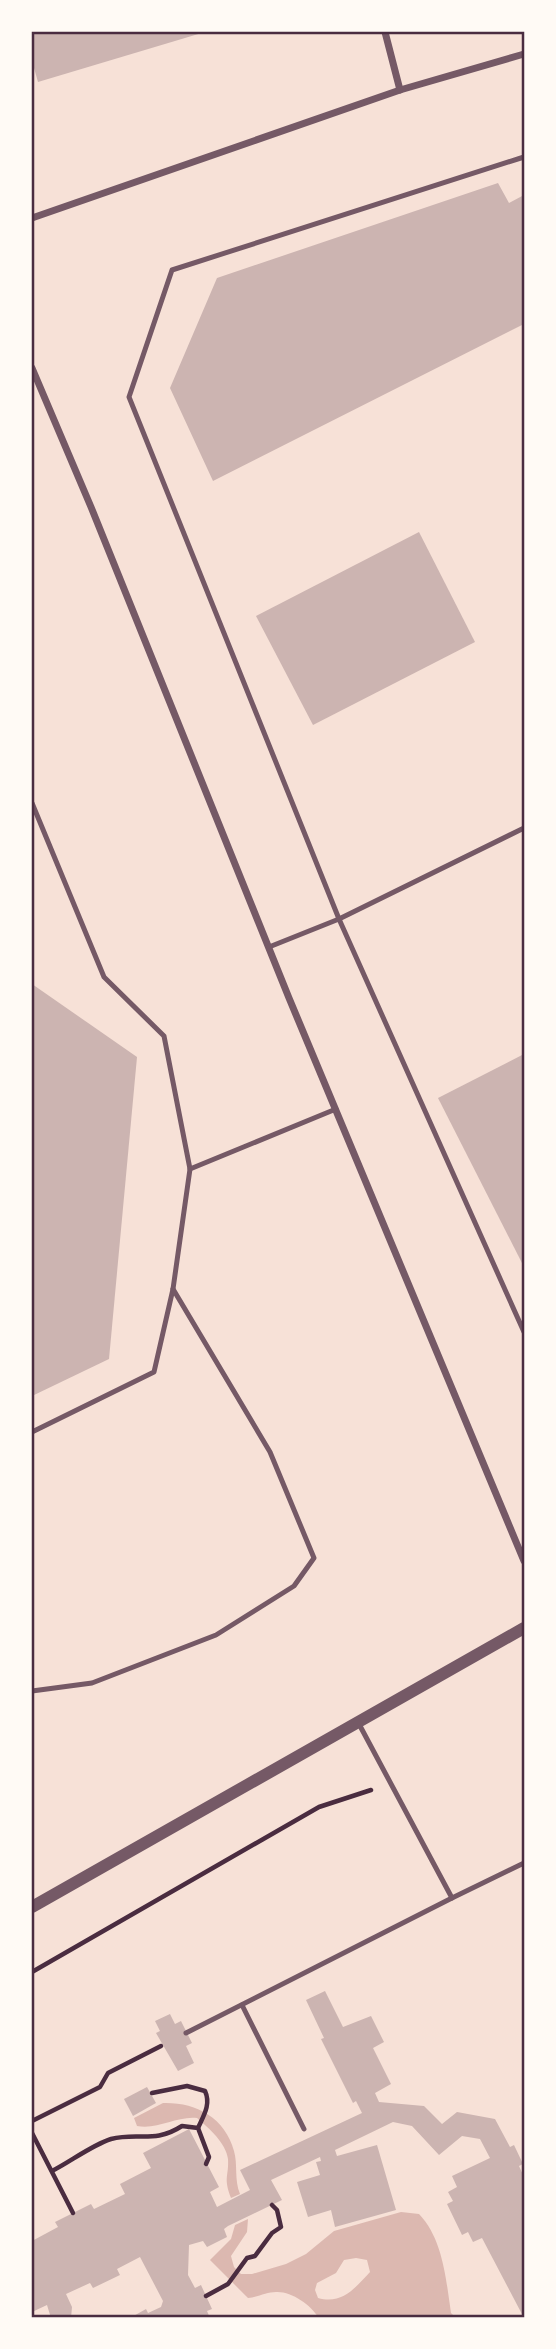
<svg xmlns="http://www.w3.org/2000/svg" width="556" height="2349" font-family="Barlow,sans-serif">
<rect width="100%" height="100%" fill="#f7e1d7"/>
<g fill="#dcb8b0" fill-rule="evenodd">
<path d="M 163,2103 C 195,2102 225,2117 234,2151 C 238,2165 234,2179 240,2194 L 231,2198 C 223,2177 229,2177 228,2159 C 226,2143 209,2128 197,2118 C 176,2116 158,2130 137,2126 L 134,2118 Z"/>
<path d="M 401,2212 L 419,2214 C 443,2239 446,2279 451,2313 L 455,2317 L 318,2317 C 311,2305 291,2291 276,2292 C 267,2292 258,2297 248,2298 L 210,2260 L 231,2239 L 235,2225 L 248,2219 L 247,2232 L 231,2256 L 234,2267 L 241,2274 L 252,2274 L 286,2264 L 306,2254 L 334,2231 ZM 356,2258 L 367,2260 L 370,2272 C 355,2288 342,2305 318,2298 L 315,2290 L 317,2283 L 336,2273 L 344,2260 Z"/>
</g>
<g fill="#ccb4b1">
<path d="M 32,32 L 205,32 L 38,82 L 32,61 Z"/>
<path d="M 498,183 L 509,203 L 524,195 L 524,324 L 213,481 L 170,388 L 217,278 Z"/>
<path d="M 419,532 L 475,642 L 313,725 L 256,616 Z"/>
<path d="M 32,984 L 137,1057 L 109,1359 L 32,1396 Z"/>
<path d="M 524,1054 L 524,1267 L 438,1098 Z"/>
<path d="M 325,1991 L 343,2027 L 371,2016 L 384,2042 L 373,2048 L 391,2084 L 375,2093 L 379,2102 L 424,2106 L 442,2124 L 457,2112 L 495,2119 L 510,2147 L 514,2145 L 523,2164 L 519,2166 L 524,2177 L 524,2318 L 482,2238 L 473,2242 L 468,2232 L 462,2235 L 447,2204 L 453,2201 L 448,2192 L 457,2187 L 452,2176 L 490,2158 L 480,2139 L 462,2136 L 439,2155 L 412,2126 L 393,2122 L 335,2150 L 337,2156 L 377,2145 L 396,2210 L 335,2227 L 331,2210 L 308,2217 L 297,2182 L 320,2175 L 316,2162 L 321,2161 L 320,2157 L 271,2180 L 282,2200 L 228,2226 L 224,2229 L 227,2237 L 207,2247 L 203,2241 L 189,2245 L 188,2275 L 195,2288 L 201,2285 L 212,2309 L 207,2311 L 210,2318 L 130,2318 L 146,2309 L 148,2313 L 161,2307 L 163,2301 L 140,2257 L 117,2269 L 120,2275 L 93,2288 L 90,2283 L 66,2294 L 72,2307 L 71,2318 L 51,2318 L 47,2305 L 32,2312 L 32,2241 L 58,2227 L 55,2222 L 91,2204 L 94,2209 L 125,2194 L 120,2184 L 151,2168 L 143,2153 L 189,2129 L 219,2187 L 210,2192 L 217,2207 L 250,2190 L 240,2170 L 362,2113 L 356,2101 L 353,2103 L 321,2039 L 324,2038 L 306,2000 Z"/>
<path d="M 170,2014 L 175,2024 L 181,2021 L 192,2043 L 186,2046 L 194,2063 L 178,2071 L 156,2033 L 160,2031 L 155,2021 Z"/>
<path d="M 147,2087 L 156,2103 L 133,2116 L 124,2099 Z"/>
</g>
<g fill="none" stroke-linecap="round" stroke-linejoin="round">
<g stroke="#4a2c40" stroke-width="4.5">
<path d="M 32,1972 L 319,1807 L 371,1790"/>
<path d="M 152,2093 L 187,2086 L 205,2091 C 211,2104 204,2115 198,2128"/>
<path d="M 32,2121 L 100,2087 L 108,2073 L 161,2046"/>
<path d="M 32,2133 L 73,2213"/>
<path d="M 52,2171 C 70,2162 92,2145 111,2139 C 139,2132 154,2144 182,2126 L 198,2128 L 209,2157 L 206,2164"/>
<path d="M 206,2296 L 228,2284 L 247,2258 L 255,2256 L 272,2233 L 281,2227 L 277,2210 L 272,2205"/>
</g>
<g stroke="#755966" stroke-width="5">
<path d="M 524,157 L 172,270 L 129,397 L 339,919 L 524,1332"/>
<path d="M 32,803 L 104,977 L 164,1036 L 190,1169 L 173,1289 L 154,1372 L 32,1432"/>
<path d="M 269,947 L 339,919 L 524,828"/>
<path d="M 190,1169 L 336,1109"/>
<path d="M 32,1691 L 92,1683 L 216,1635 L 294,1586 L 314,1558 L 270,1452 L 173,1289"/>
<path d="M 359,1724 L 452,1898 L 524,1863"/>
<path d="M 242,2005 L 304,2129"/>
<path d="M 186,2033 L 452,1898"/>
</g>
<g stroke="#755966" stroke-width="7">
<path d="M 385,32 L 400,90"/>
<path d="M 32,218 L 400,90 L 524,54"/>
<path d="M 32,368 L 91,507 L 289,998 L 524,1561"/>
</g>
<path stroke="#755966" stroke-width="12" d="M 32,1907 L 524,1628"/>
</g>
<rect width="556" height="2349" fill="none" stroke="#fffaf5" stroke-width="66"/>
<rect x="33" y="33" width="490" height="2283" fill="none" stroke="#4a2c40" stroke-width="2.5"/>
</svg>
